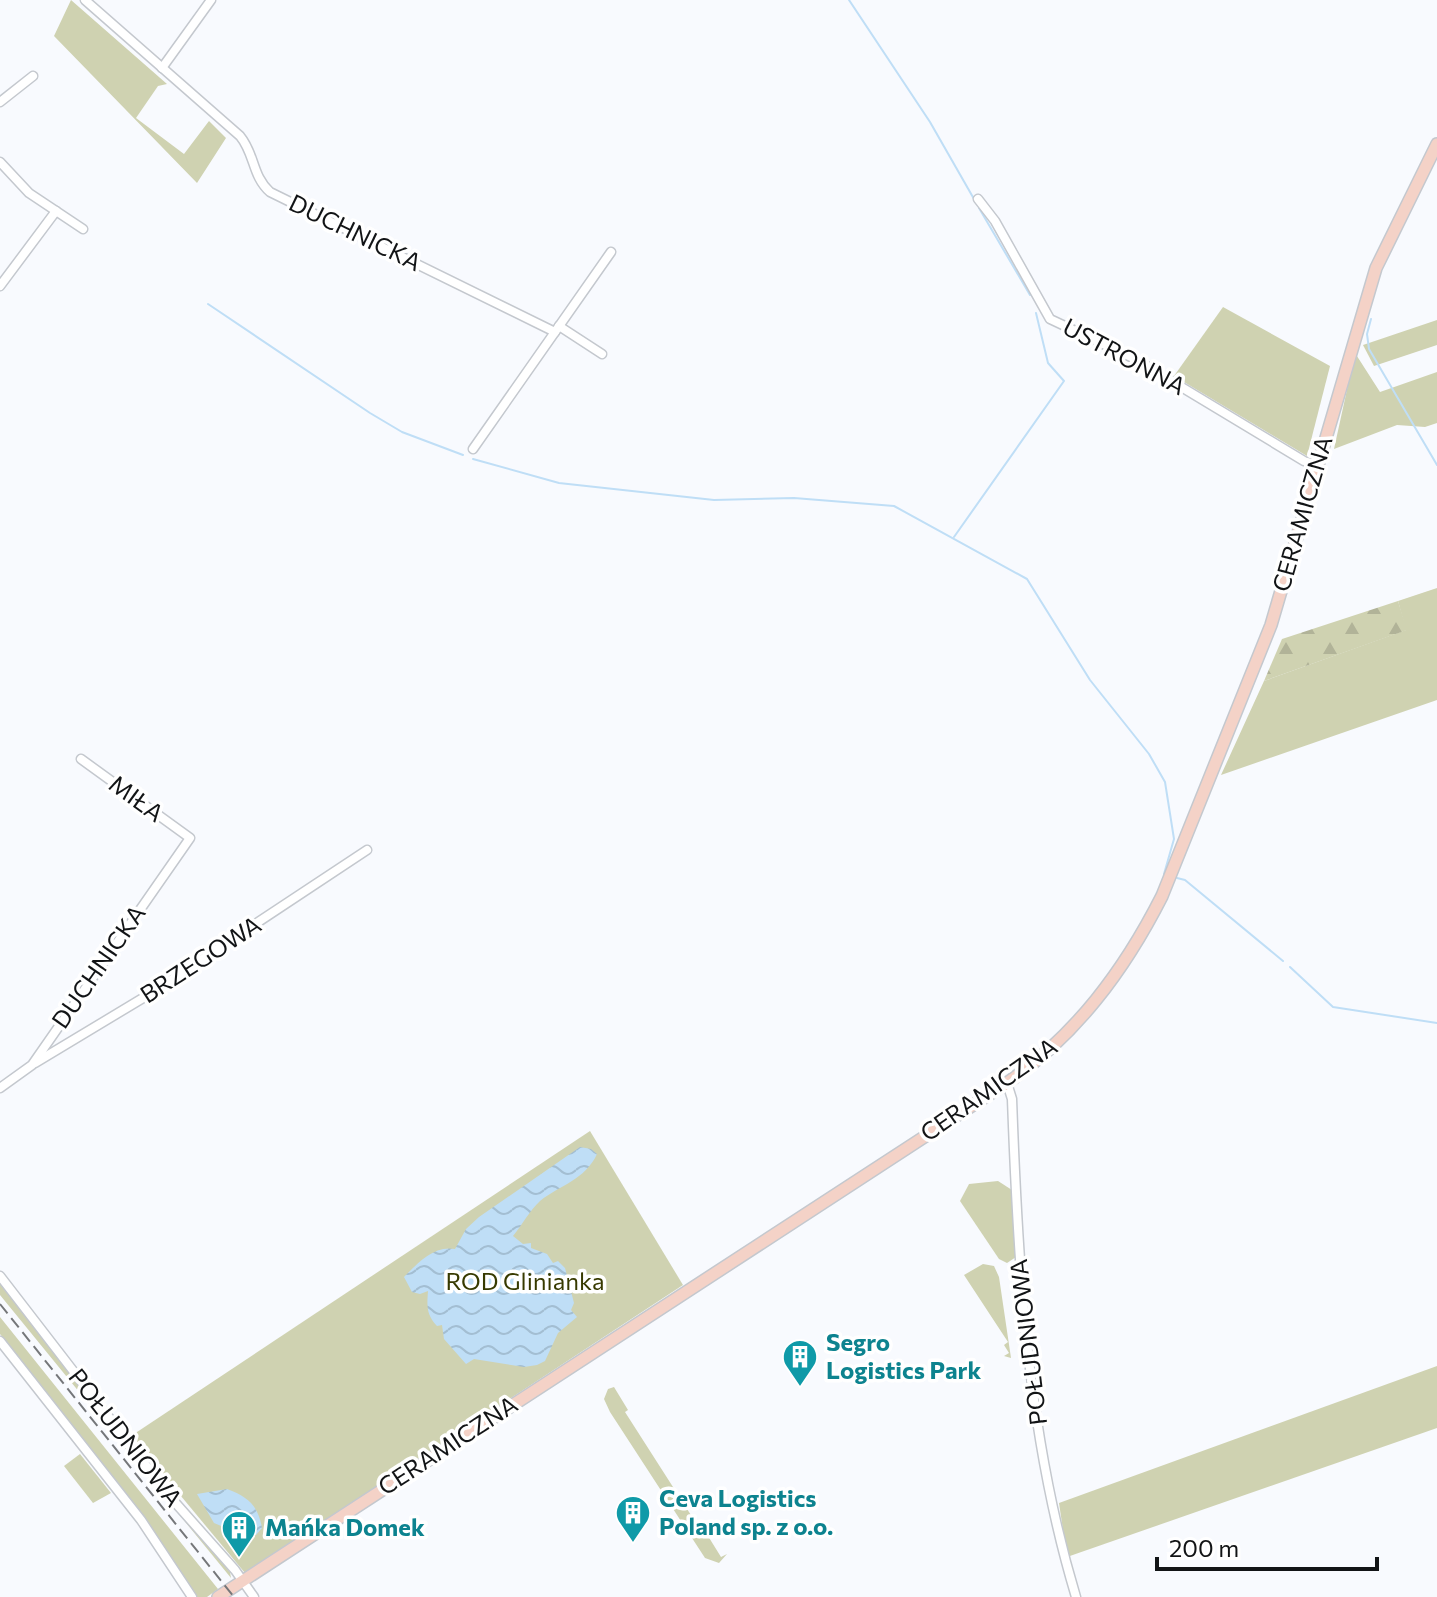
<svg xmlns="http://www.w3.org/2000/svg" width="1437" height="1597" font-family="Commissioner,sans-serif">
<defs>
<pattern id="forest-firs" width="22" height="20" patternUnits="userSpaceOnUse" patternTransform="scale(2)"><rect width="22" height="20" fill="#cfd2b1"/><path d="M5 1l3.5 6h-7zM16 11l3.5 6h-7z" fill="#b1b398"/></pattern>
<pattern id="water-waves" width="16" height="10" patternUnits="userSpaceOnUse" patternTransform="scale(2)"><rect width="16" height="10" fill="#bfdef6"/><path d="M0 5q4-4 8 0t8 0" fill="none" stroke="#a3bed2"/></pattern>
</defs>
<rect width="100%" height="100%" fill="#f8fafe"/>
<g fill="#cfd2b1">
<path d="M 71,0 L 167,84 L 158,86 L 136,118 L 184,154 L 209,121 L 226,138 L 197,183 L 54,36 Z"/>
<path d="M 1223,307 L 1330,366 L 1307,456 L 1174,376 Z"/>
<path d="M 1437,320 L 1437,345 L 1374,366 L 1363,345 Z"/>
<path d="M 1355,353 L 1380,392 L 1437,372 L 1437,423 L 1425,427 L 1397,425 L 1334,449 Z"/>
<path d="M 1437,588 L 1437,700 L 1221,775 L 1264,681 L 1406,630 L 1398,601 Z"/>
<path d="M 590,1131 L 683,1285 L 245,1573 L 131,1436 Z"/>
<path d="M 998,1181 L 1012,1190 L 1016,1257 L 1007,1263 L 999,1259 L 960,1201 L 969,1184 Z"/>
<path d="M 983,1264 L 994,1266 L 999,1277 L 1011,1358 L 1004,1356 L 1009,1353 L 1004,1345 L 1008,1342 L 964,1275 Z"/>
<path d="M 0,1282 L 161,1492 L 230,1572 L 231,1578 L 0,1295 Z"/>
<path d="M 0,1317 L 218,1589 L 207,1597 L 196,1597 L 133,1504 L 0,1334 Z"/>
<path d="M 1437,1366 L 1437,1428 L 1067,1557 L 1059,1503 Z"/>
<path d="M 614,1387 L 628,1410 L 625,1412 L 705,1537 L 708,1536 L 721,1557 L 727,1554 L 719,1563 L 705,1558 L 610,1412 L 604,1399 L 608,1389 Z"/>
<path d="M 80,1454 L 111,1493 L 93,1503 L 64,1466 Z"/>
</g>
<path fill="url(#forest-firs)" d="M 1398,601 L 1407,630 L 1264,681 L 1282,639 Z"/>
<g fill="url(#water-waves)">
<path d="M 580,1147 L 591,1149 L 597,1154 C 585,1180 560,1185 540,1201 C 530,1210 522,1225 513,1236 L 523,1244 L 531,1243 L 531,1248 L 547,1254 L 553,1263 L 558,1261 L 565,1268 L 574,1303 L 571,1310 L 577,1317 L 558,1333 L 545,1361 L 537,1365 L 524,1367 L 474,1359 L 466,1364 L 444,1339 L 442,1325 L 437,1326 C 426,1314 427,1306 428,1291 L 420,1294 L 412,1292 L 404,1277 C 418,1263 434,1245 455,1249 L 466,1229 L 479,1217 Z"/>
<path d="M 227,1489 C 248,1497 258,1505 262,1528 L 256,1535 L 231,1536 L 231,1530 L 214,1523 L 197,1494 Z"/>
</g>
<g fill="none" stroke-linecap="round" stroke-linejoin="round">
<g stroke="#bfdef6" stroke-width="2">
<path d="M 849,0 L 930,122 L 974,199"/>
<path d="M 979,208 L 1030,295"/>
<path d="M 208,304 L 370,413 L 402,432 L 463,455"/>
<path d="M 1371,319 L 1367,334 L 1369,349 L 1437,465"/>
<path d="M 473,459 L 559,483 L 714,500 L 794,498 L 894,506 L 1027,579 L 1090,680 L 1149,754 L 1165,782 L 1174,839 L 1164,874"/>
<path d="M 954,537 L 1064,381 L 1048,363 L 1036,313"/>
<path d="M 1177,878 L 1185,880 L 1283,961"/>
<path d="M 1290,967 L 1333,1007 L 1437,1023"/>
</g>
<defs>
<g id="street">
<path d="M 85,0 L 240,136 C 255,154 252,176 270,192 L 555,332"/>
<path d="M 162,68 L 211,0"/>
<path d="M 0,102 L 33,76"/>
<path d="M 0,162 L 29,193 L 83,229"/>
<path d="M 978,199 L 995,221 L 1050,319 L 1135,359 L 1304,461 L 1318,465"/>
<path d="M 0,286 L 56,211"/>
<path d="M 559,326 L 602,354"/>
<path d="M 473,449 L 611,252"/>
<path d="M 35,1063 L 148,995 L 367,850"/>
<path d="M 1007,1083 L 1012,1099 C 1018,1267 1027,1435 1076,1597"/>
<path d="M 0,1088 L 32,1065 L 190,838 L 81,759"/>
<path d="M 0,1276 L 172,1499 L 235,1570 L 254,1597"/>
<path d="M 0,1341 L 141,1520 L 192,1597"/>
</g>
<path id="secondary" d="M 218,1597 L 1007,1083 C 1076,1035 1124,971 1162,896 L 1271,625 L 1376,268 L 1437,144"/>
</defs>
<use href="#street" stroke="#c4c8ce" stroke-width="11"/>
<use href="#secondary" stroke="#c4c8ce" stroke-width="14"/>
<use href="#street" stroke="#fff" stroke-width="8"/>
<use href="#secondary" stroke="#f4d2c7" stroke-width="11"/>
<path stroke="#75777a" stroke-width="2" stroke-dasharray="12 6" stroke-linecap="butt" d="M 0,1304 L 234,1597"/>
</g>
<defs>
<symbol id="building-pin" viewBox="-11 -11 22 30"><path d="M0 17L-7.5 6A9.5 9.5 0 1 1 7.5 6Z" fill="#0f9aa8" stroke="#fff"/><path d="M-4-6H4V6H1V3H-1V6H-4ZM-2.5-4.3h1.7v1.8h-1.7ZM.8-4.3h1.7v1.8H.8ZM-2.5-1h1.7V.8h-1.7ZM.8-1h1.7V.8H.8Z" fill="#fff"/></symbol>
</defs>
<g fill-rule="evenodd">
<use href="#building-pin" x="780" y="1337" width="40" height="54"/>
<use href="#building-pin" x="613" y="1493" width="40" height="54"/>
<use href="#building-pin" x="219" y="1508" width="40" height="54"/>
</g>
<g text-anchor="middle" stroke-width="7" stroke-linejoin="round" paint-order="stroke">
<g font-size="24" fill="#121416" stroke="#fff">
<text transform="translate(355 233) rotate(26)" y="8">DUCHNICKA</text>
<text transform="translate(1124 357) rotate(28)" y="8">USTRONNA</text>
<text transform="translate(1303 514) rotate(-74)" y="8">CERAMICZNA</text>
<text transform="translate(136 799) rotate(36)" y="8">MIŁA</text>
<text transform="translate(201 960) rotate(-33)" y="8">BRZEGOWA</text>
<text transform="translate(99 967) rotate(-55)" y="8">DUCHNICKA</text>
<text transform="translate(989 1090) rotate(-35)" y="8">CERAMICZNA</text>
<text transform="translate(1029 1342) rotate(-97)" y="8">POŁUDNIOWA</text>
<text transform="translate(125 1438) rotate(52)" y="8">POŁUDNIOWA</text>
<text transform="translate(448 1446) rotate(-33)" y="8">CERAMICZNA</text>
</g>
<g font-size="24" fill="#373a00" stroke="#fff">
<text x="525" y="1290">ROD Glinianka</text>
</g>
<g font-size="24" font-weight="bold" fill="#0d838f" stroke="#fff" text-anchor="start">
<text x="826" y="1351">Segro<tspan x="826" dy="28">Logistics Park</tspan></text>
<text x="659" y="1507">Ceva Logistics<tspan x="659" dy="28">Poland sp. z o.o.</tspan></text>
<text x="265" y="1536">Mańka Domek</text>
</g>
</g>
<path d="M1157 1557v12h220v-12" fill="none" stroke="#121416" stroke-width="4"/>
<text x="1169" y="1557" font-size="24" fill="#121416" stroke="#ffffff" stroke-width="6" paint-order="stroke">200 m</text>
</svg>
